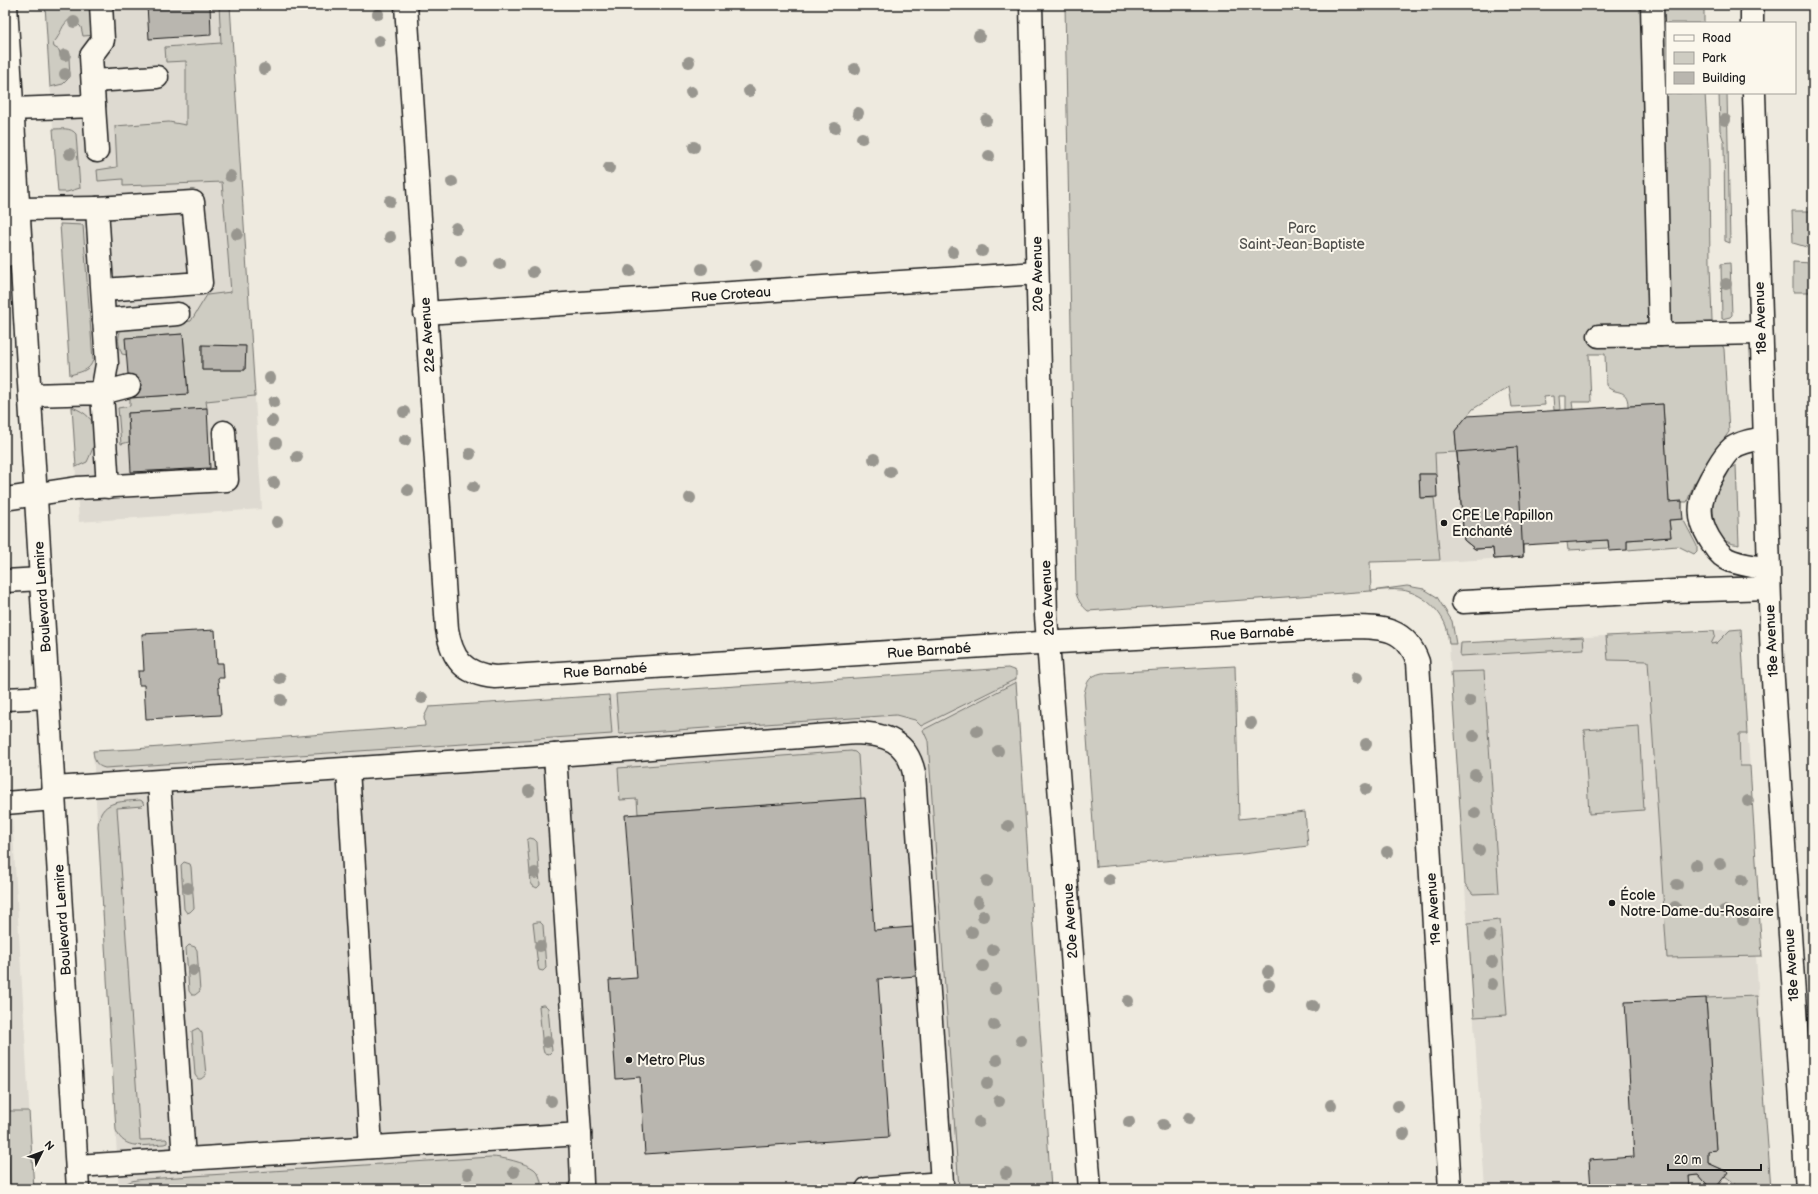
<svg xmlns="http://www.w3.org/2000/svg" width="1818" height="1194" font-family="'Balsamiq Sans',sans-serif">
<rect width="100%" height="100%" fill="#eeeadf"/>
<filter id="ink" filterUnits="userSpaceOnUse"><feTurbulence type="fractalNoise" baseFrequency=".025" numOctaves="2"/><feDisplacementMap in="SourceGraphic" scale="8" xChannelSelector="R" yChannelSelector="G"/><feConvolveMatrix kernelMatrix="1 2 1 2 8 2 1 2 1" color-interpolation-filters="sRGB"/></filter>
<g filter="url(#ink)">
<g fill="#dedad1">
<path d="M 45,5 L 230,5 L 262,509 L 79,522 Z"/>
<path d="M 1517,447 L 1523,557 L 1442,562 L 1439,560 L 1370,562 L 1364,458 Z"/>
<path d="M 1741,629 L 1762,956 L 1756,956 L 1771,1189 L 1485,1189 L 1449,644 Z"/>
<path d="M 1008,668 L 1016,671 L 1051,1189 L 119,1189 L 93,751 L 135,749 L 425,726 L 424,717 L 429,707 Z"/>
<path d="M 5,725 L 12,816 L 34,1189 L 5,1189 Z"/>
</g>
<g fill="#ceccc2" stroke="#75746f" fill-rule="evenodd">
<path d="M 45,5 L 49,5 L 52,7 L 58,5 L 94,5 L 96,35 L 83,36 L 81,27 L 72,18 C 60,24 62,35 53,43 L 54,47 L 59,50 L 61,58 L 69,58 L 70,77 L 63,84 L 50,87 Z"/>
<path d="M 219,5 L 230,5 L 255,396 L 206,401 L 207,408 L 128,413 L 129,442 L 121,444 L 118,408 L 130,406 L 130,398 L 188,394 L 183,334 L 126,338 L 127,355 L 122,354 C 118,345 117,336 122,328 L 191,321 L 207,295 L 231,292 L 222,182 L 123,186 L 123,179 L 98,181 L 97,170 L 117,167 L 115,126 L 169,122 L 186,125 L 186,61 L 166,62 L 165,47 L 221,43 ZM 202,346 L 245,346 L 245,370 L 202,370 Z"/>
<path d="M 1065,5 L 1704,5 L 1704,23 L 1667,23 L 1667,93 L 1705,93 L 1709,163 L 1710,265 L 1712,320 L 1724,349 L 1729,432 L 1704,466 L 1703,473 L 1694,483 L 1687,502 L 1669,502 L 1663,404 L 1628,406 C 1628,386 1613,396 1606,385 L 1605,354 L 1589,354 L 1591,402 L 1572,402 L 1573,409 L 1566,410 L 1566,396 L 1559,396 L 1560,410 L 1554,410 L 1553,396 L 1544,397 L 1545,405 L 1512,407 L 1509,387 L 1473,409 L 1455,431 L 1457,452 L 1435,453 L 1436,474 L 1419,474 L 1421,498 L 1434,498 L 1440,560 L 1370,562 L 1371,591 L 1407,586 L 1424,589 L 1437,597 L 1452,621 L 1456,644 L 1449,644 C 1448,638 1448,631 1446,626 C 1439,608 1421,593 1402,590 C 1392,589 1381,590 1371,591 L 1088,611 C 1082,606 1078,601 1076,593 Z"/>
<path d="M 1719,93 L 1727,93 L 1730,243 L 1725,241 L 1724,142 L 1720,130 Z"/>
<path d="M 53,129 C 61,129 71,127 76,134 L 80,188 L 67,192 L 58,192 Z"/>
<path d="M 1792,211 L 1813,211 L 1813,249 L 1793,243 Z"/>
<path d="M 60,224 L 83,225 L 93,360 C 90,371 80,372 70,375 Z"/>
<path d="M 1793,262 L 1813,263 L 1813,292 L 1793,292 Z"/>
<path d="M 1730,263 L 1732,315 L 1730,317 L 1722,319 L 1721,264 Z"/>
<path d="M 72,407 C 101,418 99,437 87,462 L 76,467 Z"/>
<path d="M 1736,465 L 1739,545 C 1736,544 1732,544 1730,543 C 1711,536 1710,500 1717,484 C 1721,475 1727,470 1736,465 Z"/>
<path d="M 1683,519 L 1697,546 L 1697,551 L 1694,554 L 1678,546 L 1627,550 L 1627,540 L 1671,537 L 1669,520 Z"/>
<path d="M 1608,540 L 1609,548 L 1568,550 L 1567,542 Z"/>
<path d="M 1741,629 L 1747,734 L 1739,734 L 1740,766 L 1750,766 L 1762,956 L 1667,958 L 1648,661 L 1608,660 L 1606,636 L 1714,631 L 1715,636 L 1711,644 L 1717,643 L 1730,630 Z"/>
<path d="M 1583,637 L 1584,649 L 1460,656 L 1461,643 Z"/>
<path d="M 1235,666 L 1239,819 L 1305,812 L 1308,846 L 1243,854 L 1096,867 L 1084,694 C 1087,681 1089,676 1102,673 Z"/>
<path d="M 1008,668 L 1016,671 L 1016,679 L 921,726 L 915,720 L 896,715 L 619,734 L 616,694 Z"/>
<path d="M 1484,671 L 1499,893 L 1473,894 L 1465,884 L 1451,672 Z"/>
<path d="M 1016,682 L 1051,1189 L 959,1189 L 928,741 L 923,730 Z"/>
<path d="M 609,695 L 612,734 L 105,768 C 96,766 94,760 93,751 L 135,749 L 425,726 L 424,717 L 429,707 Z"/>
<path d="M 1639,726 L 1644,810 L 1589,814 L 1584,730 Z"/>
<path d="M 851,751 L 855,752 L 858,755 L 861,799 L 638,814 L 637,799 L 620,800 L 618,768 Z"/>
<path d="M 140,800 L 142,801 L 144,804 L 142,806 L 117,808 L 140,1140 L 166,1139 L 167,1140 L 167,1143 L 164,1144 C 145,1145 124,1151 116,1130 L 98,826 C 100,800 119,802 140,800 Z"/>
<path d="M 530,838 L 534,839 L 537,842 L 540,885 L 537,888 L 533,886 L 531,883 L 527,840 Z"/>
<path d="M 184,862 L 190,864 L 191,867 L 194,908 L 190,912 L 187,913 L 184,909 L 181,865 Z"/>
<path d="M 1500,920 L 1507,1015 L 1474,1017 L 1468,923 Z"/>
<path d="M 537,922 L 540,922 L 543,925 L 546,968 L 543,971 L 539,970 L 538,966 L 533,923 Z"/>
<path d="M 189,945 L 195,947 L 197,950 L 200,991 L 195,995 L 192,995 L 189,991 L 186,948 Z"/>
<path d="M 1757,996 L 1771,1189 L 1742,1189 L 1725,1176 L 1728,1172 L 1708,1163 L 1708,1151 L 1716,1150 L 1706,998 Z"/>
<path d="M 542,1005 L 545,1005 L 548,1008 L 552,1051 L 549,1054 L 544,1053 L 543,1049 L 539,1006 Z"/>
<path d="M 198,1028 L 202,1033 L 206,1075 L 201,1079 L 198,1079 L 195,1075 L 192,1031 Z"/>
<path d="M 5,1111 L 29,1111 L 34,1189 L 10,1189 L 9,1155 L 5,1155 Z"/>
<path d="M 491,1157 C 502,1157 526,1163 534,1169 C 540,1174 541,1181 542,1189 L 122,1189 C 126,1180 136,1180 146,1179 Z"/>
<path d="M 1699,1175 L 1711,1189 L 1690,1189 L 1689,1176 Z"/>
</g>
<g fill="#b9b6af" stroke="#1c1c1c">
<path d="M 147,5 L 210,5 L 211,35 L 149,39 Z"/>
<path d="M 183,334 L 188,394 L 130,398 L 125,338 Z"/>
<path d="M 202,345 L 246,346 L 245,370 L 202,370 Z"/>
<path d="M 1663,404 L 1669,502 L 1682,501 L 1682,510 L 1683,519 L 1669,520 L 1671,537 L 1627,540 L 1627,550 L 1609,551 L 1608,540 L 1523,545 L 1523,557 L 1494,559 L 1493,548 L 1475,549 L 1464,540 L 1455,431 L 1467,416 Z"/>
<path d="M 207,408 L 210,468 L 131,472 L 128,413 Z"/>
<path d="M 1517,447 L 1523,557 L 1494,559 L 1493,548 L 1475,549 L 1464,540 L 1457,452 Z"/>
<path d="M 1419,474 L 1436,474 L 1437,497 L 1420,498 Z"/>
<path d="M 215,630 L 217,663 L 223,663 L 224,678 L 218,678 L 221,715 L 146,719 L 144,685 L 139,685 L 138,671 L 144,671 L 142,634 Z"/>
<path d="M 865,798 L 874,930 L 913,927 L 916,976 L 878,979 L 889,1137 L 645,1154 L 640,1077 L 616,1079 L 609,980 L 637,978 L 625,815 Z"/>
<path d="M 1706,998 L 1716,1150 L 1708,1151 L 1708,1163 L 1728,1172 L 1715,1189 L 1711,1189 L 1699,1175 L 1689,1176 L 1690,1189 L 1591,1189 L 1589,1160 L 1634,1157 L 1625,1002 Z"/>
</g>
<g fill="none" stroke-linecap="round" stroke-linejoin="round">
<defs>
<g id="minor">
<path d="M 406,5 L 447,629 C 452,659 463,674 495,677 L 1000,645 L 1351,627 C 1383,627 1406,628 1418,662 L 1450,1189"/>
<path d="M 1031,5 L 1046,616 L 1090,1189"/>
<path d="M 1652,5 L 1660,335 L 1760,333"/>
<path d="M 1752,5 L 1752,23"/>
<path d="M 93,81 L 157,77"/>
<path d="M 1754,93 L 1772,665 L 1807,1189"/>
<path d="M 94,106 L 91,56 L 103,40 L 101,5"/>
<path d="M 12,109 L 94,106 L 97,151"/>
<path d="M 97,208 L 193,202 L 201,283 L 103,290"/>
<path d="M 18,209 L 97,208 L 107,364 L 102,393 L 129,386"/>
<path d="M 5,255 L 21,254"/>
<path d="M 425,313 L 1037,273"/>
<path d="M 104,320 L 178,314"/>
<path d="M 1599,336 L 1660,335"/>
<path d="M 30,395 L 102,393 L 108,487"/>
<path d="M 1764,438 C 1753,440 1741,442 1732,448 C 1726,453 1721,461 1717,468 C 1702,492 1693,511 1709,538 C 1714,546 1718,554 1727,559 C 1738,565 1755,566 1768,569"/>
<path d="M 5,499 L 77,488 L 227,480 L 224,432"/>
<path d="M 5,581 L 41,579"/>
<path d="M 1463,602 L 1674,591 L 1769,588"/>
<path d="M 5,699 L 48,697"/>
<path d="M 555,755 L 856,733 C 886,734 907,741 914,773 L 942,1183 L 867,1189"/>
<path d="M 348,769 L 371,1147"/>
<path d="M 159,782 L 184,1159"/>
<path d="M 54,788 L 555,755 L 580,1134 L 77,1166"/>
<path d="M 5,803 L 54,799"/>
<path d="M 580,1189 L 582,1183 L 580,1134"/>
</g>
<path id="major" d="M 6,5 L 78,1189"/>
</defs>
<use href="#minor" stroke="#1c1c1c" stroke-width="25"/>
<use href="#major" stroke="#1c1c1c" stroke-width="25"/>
<use href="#minor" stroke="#fbf7ec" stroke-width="22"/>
<use href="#major" stroke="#fbf7ec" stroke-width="22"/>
</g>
<g fill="#98968f">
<circle cx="378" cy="14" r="6"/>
<circle cx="74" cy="22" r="6"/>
<circle cx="979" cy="36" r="6"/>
<circle cx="379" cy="41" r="6"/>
<circle cx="65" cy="55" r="6"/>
<circle cx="689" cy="62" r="6"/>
<circle cx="264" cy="69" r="6"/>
<circle cx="855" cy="69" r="6"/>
<circle cx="65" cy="74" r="6"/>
<circle cx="749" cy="91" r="6"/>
<circle cx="691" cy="92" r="6"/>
<circle cx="858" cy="113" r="6"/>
<circle cx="986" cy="120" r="6"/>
<circle cx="1725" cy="120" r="6"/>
<circle cx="835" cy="128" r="6"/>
<circle cx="862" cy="138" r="6"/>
<circle cx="694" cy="147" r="6"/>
<circle cx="70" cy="154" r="6"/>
<circle cx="989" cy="156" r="6"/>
<circle cx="609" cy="168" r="6"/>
<circle cx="230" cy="176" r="6"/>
<circle cx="452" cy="182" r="6"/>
<circle cx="390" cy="201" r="6"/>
<circle cx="456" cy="228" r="6"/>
<circle cx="237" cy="234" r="6"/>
<circle cx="390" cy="237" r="6"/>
<circle cx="982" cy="251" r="6"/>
<circle cx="953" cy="252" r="6"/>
<circle cx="461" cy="262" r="6"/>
<circle cx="500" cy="264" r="6"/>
<circle cx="756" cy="266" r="6"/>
<circle cx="702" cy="269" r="6"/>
<circle cx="630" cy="271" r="6"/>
<circle cx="533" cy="272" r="6"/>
<circle cx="1726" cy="284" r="6"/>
<circle cx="270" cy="378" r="6"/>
<circle cx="274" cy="402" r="6"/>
<circle cx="404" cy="412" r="6"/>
<circle cx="272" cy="421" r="6"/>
<circle cx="405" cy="440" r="6"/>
<circle cx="276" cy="443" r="6"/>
<circle cx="470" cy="454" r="6"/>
<circle cx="297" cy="457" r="6"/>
<circle cx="874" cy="459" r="6"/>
<circle cx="890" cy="472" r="6"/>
<circle cx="274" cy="483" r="6"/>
<circle cx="473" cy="487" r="6"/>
<circle cx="408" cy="490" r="6"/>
<circle cx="690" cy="498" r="6"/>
<circle cx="277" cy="522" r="6"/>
<circle cx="280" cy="678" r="6"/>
<circle cx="1356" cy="678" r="6"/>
<circle cx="422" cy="698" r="6"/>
<circle cx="281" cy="700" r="6"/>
<circle cx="1470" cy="701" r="6"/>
<circle cx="1251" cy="723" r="6"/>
<circle cx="977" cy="731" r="6"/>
<circle cx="1474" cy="736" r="6"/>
<circle cx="1366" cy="744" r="6"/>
<circle cx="998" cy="751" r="6"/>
<circle cx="1475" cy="775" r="6"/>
<circle cx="1366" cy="789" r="6"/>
<circle cx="529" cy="791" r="6"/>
<circle cx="1748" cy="801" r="6"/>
<circle cx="1475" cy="813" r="6"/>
<circle cx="1008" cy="826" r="6"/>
<circle cx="1479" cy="850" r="6"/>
<circle cx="1387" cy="852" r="6"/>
<circle cx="1720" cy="864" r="6"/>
<circle cx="1696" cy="865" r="6"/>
<circle cx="535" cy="873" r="6"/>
<circle cx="1109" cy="880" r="6"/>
<circle cx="1742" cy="880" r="6"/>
<circle cx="987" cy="881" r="6"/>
<circle cx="1677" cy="885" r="6"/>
<circle cx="188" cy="888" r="6"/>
<circle cx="978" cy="902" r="6"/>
<circle cx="1675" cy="907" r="6"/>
<circle cx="1724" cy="911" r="6"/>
<circle cx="983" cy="916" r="6"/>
<circle cx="1743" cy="920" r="6"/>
<circle cx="972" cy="932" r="6"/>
<circle cx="1490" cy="936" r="6"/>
<circle cx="540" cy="946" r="6"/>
<circle cx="993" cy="950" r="6"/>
<circle cx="1492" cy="962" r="6"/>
<circle cx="983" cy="966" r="6"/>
<circle cx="193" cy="970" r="6"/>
<circle cx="1268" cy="972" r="6"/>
<circle cx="1492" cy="984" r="6"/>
<circle cx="1269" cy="985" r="6"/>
<circle cx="995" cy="989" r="6"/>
<circle cx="1128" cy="1001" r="6"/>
<circle cx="1313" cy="1006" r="6"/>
<circle cx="994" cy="1025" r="6"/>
<circle cx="1021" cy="1040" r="6"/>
<circle cx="547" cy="1042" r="6"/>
<circle cx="997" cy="1060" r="6"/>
<circle cx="987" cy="1083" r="6"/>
<circle cx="551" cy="1101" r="6"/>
<circle cx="999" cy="1101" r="6"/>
<circle cx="1331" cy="1105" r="6"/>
<circle cx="1398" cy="1106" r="6"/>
<circle cx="1189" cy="1118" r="6"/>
<circle cx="979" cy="1122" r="6"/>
<circle cx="1129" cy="1122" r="6"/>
<circle cx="1163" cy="1125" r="6"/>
<circle cx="1404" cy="1134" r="6"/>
<circle cx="514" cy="1172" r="6"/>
<circle cx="1006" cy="1173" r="6"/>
<circle cx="468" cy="1174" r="6"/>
</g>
</g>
<g fill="#1c1c1c" stroke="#fbf7ec" stroke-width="1.5">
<circle cx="1444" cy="523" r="4"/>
<circle cx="1612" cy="903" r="4"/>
<circle cx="629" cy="1060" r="4"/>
</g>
<g text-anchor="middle" stroke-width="4" stroke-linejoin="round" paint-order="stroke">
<g font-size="14" fill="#51514e" stroke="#fbf7ec">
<text x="1302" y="233">Parc<tspan x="1302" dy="16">Saint-Jean-Baptiste</tspan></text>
</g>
<g font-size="14" fill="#1c1c1c" stroke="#fbf7ec">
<text transform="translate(1037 274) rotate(-91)" y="5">20e Avenue</text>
<text transform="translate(731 294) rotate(-4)" y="5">Rue Croteau</text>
<text transform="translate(1760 318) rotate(-92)" y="5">18e Avenue</text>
<text transform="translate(427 335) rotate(-94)" y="5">22e Avenue</text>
<text transform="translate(42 597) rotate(-94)" y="5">Boulevard Lemire</text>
<text transform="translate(1047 598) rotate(-93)" y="5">20e Avenue</text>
<text transform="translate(1252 633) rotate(-3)" y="5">Rue Barnabé</text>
<text transform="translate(1771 641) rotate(-93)" y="5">18e Avenue</text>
<text transform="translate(929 650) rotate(-4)" y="5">Rue Barnabé</text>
<text transform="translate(605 670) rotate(-4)" y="5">Rue Barnabé</text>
<text transform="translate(1433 909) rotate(-94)" y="5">19e Avenue</text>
<text transform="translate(62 920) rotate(-94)" y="5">Boulevard Lemire</text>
<text transform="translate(1070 921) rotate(-94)" y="5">20e Avenue</text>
<text transform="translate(1791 965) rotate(-94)" y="5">18e Avenue</text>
</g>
<g font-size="14" fill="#1c1c1c" stroke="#fbf7ec" text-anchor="start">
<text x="1452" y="520">CPE Le Papillon<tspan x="1452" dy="16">Enchanté</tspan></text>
<text x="1620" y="900">École<tspan x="1620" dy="16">Notre-Dame-du-Rosaire</tspan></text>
<text x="637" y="1065">Metro Plus</text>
</g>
</g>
<rect width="1818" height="1194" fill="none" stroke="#fbf7ec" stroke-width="20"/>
<rect x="10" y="10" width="1798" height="1174" fill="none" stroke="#1c1c1c" stroke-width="1.5" filter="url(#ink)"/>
<rect x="1666" y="22" width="130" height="72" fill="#fbf7ec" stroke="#a29f99"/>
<rect x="1674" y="35" width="20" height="6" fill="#fbf7ec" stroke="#a29f99"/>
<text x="1702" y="42" font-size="12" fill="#1c1c1c">Road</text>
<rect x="1674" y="52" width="20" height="12" fill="#ceccc2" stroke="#a29f99"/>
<text x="1702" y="62" font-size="12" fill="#1c1c1c">Park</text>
<rect x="1674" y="72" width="20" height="12" fill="#b9b6af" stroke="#a29f99"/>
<text x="1702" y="82" font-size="12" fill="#1c1c1c">Building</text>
<g transform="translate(42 1152) rotate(48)" stroke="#fbf7ec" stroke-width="3" paint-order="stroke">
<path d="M0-3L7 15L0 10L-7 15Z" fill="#1c1c1c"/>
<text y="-6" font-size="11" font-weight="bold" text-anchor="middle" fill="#1c1c1c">N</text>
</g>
<path d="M1668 1164v6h93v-6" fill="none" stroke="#1c1c1c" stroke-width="2"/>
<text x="1674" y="1164" font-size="12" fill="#1c1c1c" stroke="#fbf7ec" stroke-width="3" paint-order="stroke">20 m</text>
</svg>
